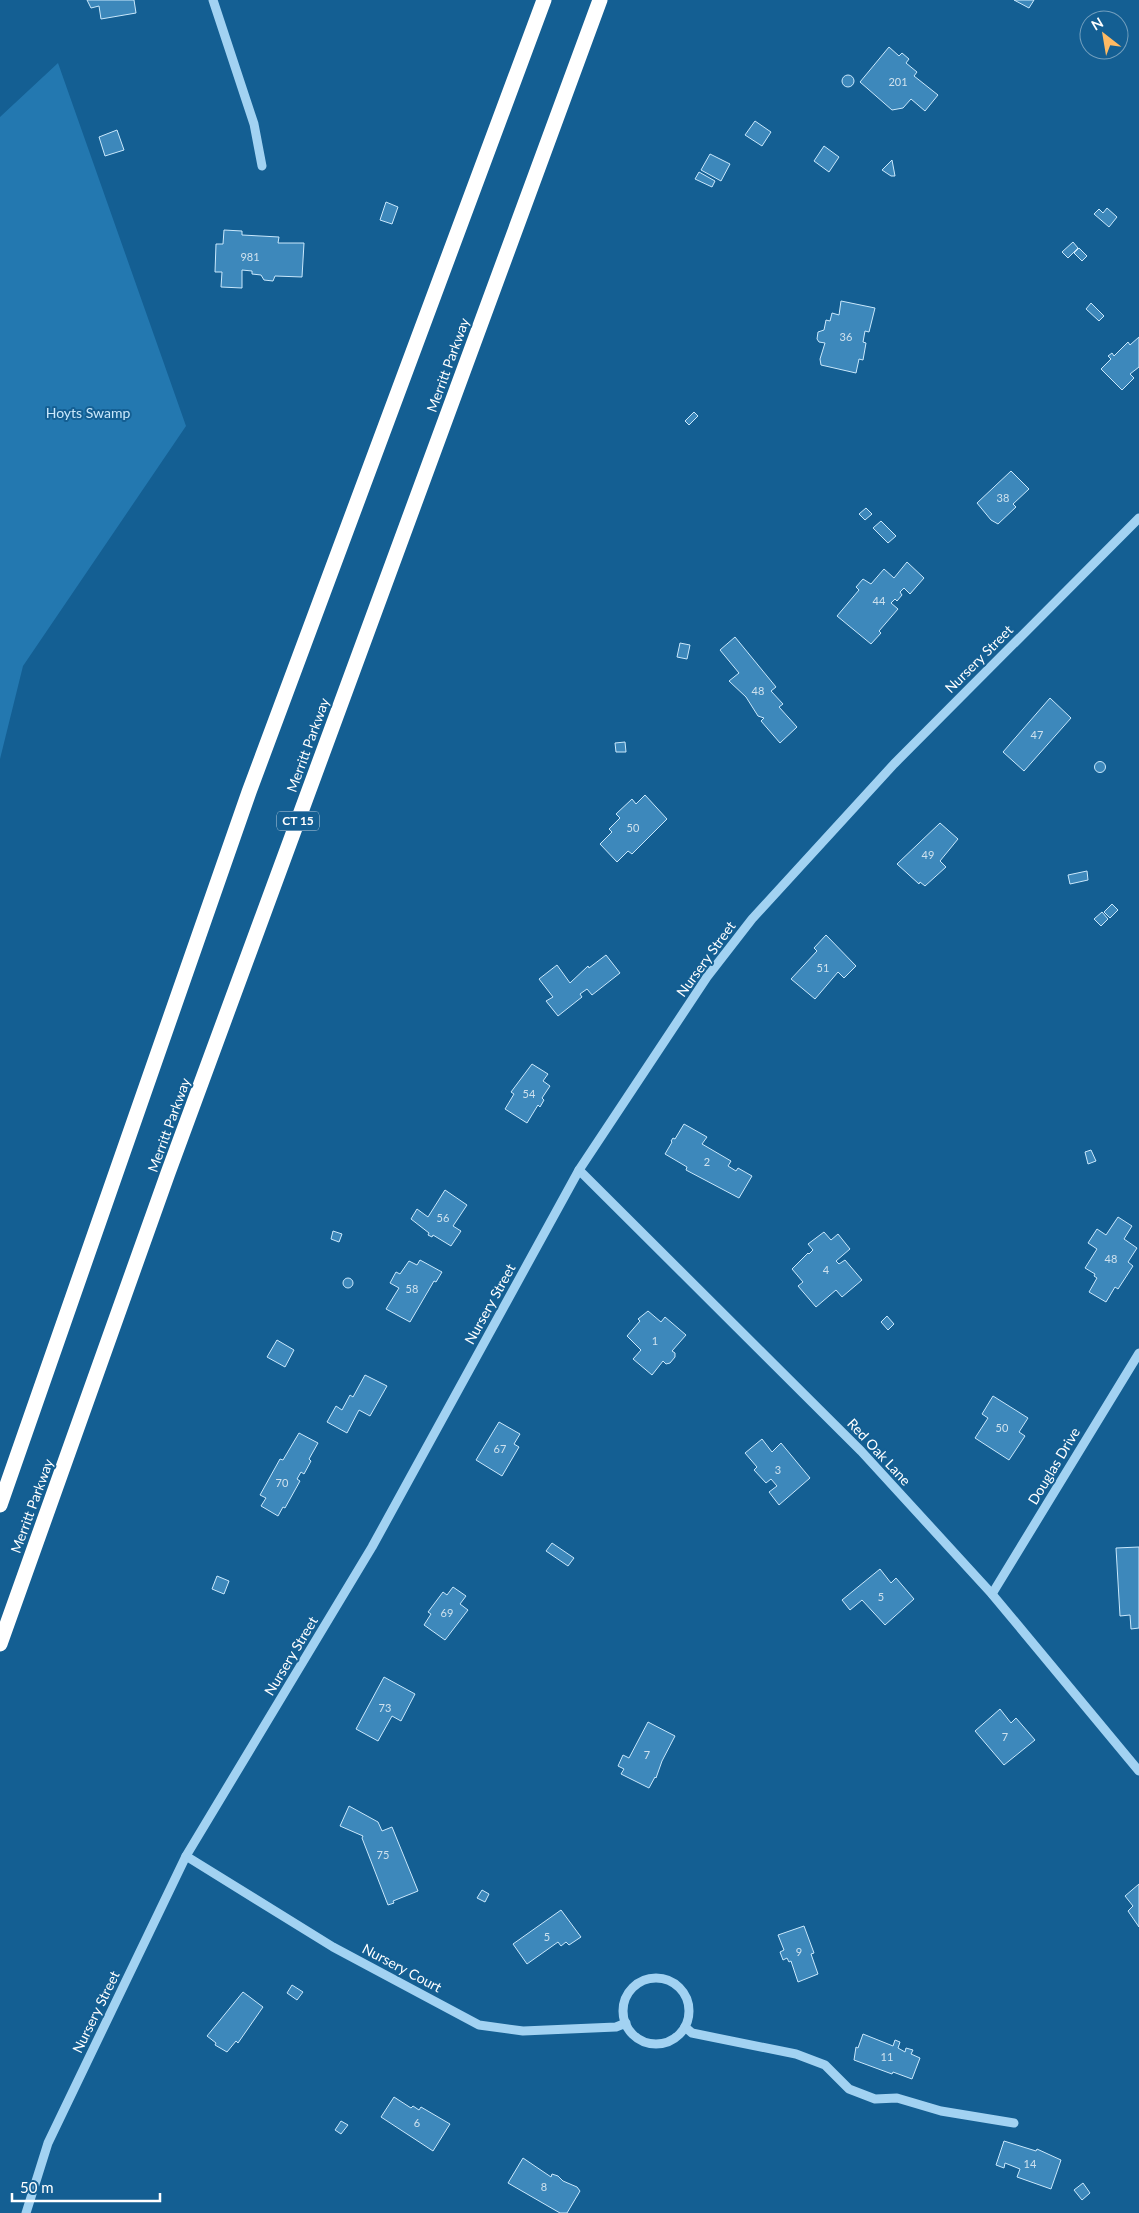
<svg xmlns="http://www.w3.org/2000/svg" width="1139" height="2213" font-family="Lato,sans-serif">
<rect width="100%" height="100%" fill="#145f93"/>
<path fill="#2378b0" d="M 58,63 L 186,426 L 23,666 L 0,759 L 0,117 Z"/>
<g fill="#3d88bb" stroke="#c9e8fc">
<path d="M 87,0 L 134,0 L 136,13 L 101,19 L 99,6 L 91,8 Z"/>
<path d="M 1014,0 L 1034,0 L 1029,8 Z"/>
<path d="M 889,47 L 899,56 L 902,53 L 909,59 L 906,63 L 917,72 L 914,76 L 938,95 L 925,111 L 911,99 L 903,108 L 892,110 L 860,82 Z"/>
<circle cx="848" cy="81" r="6"/>
<path d="M 755,121 L 771,132 L 762,146 L 745,135 Z"/>
<path d="M 117,130 L 124,150 L 105,156 L 99,137 Z"/>
<path d="M 824,146 L 839,157 L 829,172 L 814,161 Z"/>
<path d="M 710,154 L 730,164 L 721,181 L 701,170 Z"/>
<path d="M 892,160 L 895,176 L 891,176 L 882,170 Z"/>
<path d="M 699,172 L 715,181 L 712,187 L 695,179 Z"/>
<path d="M 386,202 L 398,207 L 392,224 L 380,220 Z"/>
<path d="M 1107,208 L 1117,217 L 1109,227 L 1094,214 L 1099,209 L 1103,213 Z"/>
<path d="M 224,230 L 242,231 L 242,235 L 279,237 L 278,243 L 304,243 L 302,277 L 275,276 L 273,281 L 264,280 L 261,275 L 252,274 L 252,271 L 242,270 L 242,288 L 221,287 L 222,272 L 215,272 L 216,244 L 223,244 Z"/>
<path d="M 1073,242 L 1078,248 L 1068,258 L 1062,252 Z"/>
<path d="M 1079,248 L 1087,256 L 1082,261 L 1074,253 Z"/>
<path d="M 841,301 L 875,308 L 869,332 L 865,331 L 863,342 L 866,343 L 863,360 L 859,359 L 856,373 L 821,365 L 820,359 L 825,343 L 819,342 L 817,339 L 818,332 L 824,330 L 826,320 L 830,321 L 832,313 L 839,315 Z"/>
<path d="M 1091,303 L 1104,316 L 1099,321 L 1086,309 Z"/>
<path d="M 1139,337 L 1139,367 L 1130,374 L 1134,378 L 1122,390 L 1101,369 L 1111,359 L 1108,356 L 1112,353 L 1114,356 L 1128,342 L 1130,345 Z"/>
<path d="M 694,412 L 698,416 L 689,425 L 685,421 Z"/>
<path d="M 1011,471 L 1029,489 L 1013,504 L 1016,507 L 998,524 L 991,520 L 977,503 Z"/>
<path d="M 866,508 L 872,514 L 865,520 L 859,514 Z"/>
<path d="M 881,521 L 896,536 L 888,543 L 873,528 Z"/>
<path d="M 907,562 L 924,578 L 910,594 L 904,588 L 900,592 L 902,595 L 897,601 L 895,599 L 891,603 L 898,609 L 879,631 L 881,633 L 871,644 L 837,616 L 859,590 L 856,587 L 863,579 L 871,584 L 884,569 L 894,578 Z"/>
<path d="M 735,637 L 776,687 L 771,691 L 783,704 L 779,707 L 797,727 L 780,743 L 761,721 L 764,718 L 758,716 L 746,697 L 729,681 L 739,673 L 720,650 Z"/>
<path d="M 680,643 L 690,645 L 687,659 L 677,657 Z"/>
<path d="M 1050,698 L 1071,718 L 1024,771 L 1003,752 Z"/>
<path d="M 625,742 L 626,752 L 616,752 L 615,743 Z"/>
<circle cx="1100" cy="767" r="5.5"/>
<path d="M 645,795 L 667,819 L 632,854 L 628,851 L 617,862 L 600,844 L 612,832 L 609,829 L 620,818 L 616,814 L 632,799 L 636,804 Z"/>
<path d="M 940,823 L 958,839 L 940,861 L 946,867 L 925,886 L 920,882 L 919,884 L 897,864 Z"/>
<path d="M 1087,871 L 1088,880 L 1070,884 L 1068,875 Z"/>
<path d="M 1112,904 L 1118,910 L 1110,918 L 1104,912 Z"/>
<path d="M 1102,912 L 1108,919 L 1101,926 L 1094,919 Z"/>
<path d="M 826,935 L 856,966 L 844,978 L 838,972 L 815,999 L 791,979 L 817,951 L 814,948 Z"/>
<path d="M 606,955 L 620,973 L 592,995 L 587,989 L 580,994 L 582,997 L 558,1016 L 546,1001 L 553,997 L 539,979 L 557,965 L 570,983 L 588,966 L 589,968 Z"/>
<path d="M 532,1064 L 548,1074 L 543,1081 L 550,1086 L 542,1098 L 544,1100 L 540,1107 L 538,1105 L 527,1123 L 505,1109 L 514,1094 L 511,1092 Z"/>
<path d="M 684,1124 L 707,1137 L 702,1144 L 731,1161 L 728,1166 L 736,1171 L 738,1168 L 752,1176 L 739,1198 L 686,1170 L 687,1167 L 665,1154 L 672,1142 L 671,1141 L 673,1138 L 675,1139 Z"/>
<path d="M 1091,1150 L 1096,1161 L 1088,1164 L 1085,1152 Z"/>
<path d="M 445,1190 L 467,1205 L 453,1226 L 461,1231 L 451,1246 L 433,1235 L 432,1237 L 428,1235 L 429,1233 L 411,1219 L 417,1209 L 428,1217 Z"/>
<path d="M 1118,1217 L 1132,1226 L 1124,1239 L 1137,1248 L 1128,1262 L 1133,1266 L 1118,1289 L 1115,1287 L 1106,1302 L 1089,1292 L 1097,1278 L 1094,1276 L 1095,1274 L 1085,1268 L 1097,1249 L 1088,1243 L 1097,1229 L 1106,1235 Z"/>
<path d="M 333,1231 L 342,1234 L 339,1242 L 331,1239 Z"/>
<path d="M 824,1232 L 831,1240 L 838,1234 L 850,1249 L 836,1261 L 839,1264 L 845,1260 L 862,1280 L 842,1297 L 836,1290 L 816,1307 L 798,1286 L 803,1282 L 792,1269 L 808,1253 L 809,1254 L 813,1250 L 808,1244 Z"/>
<path d="M 420,1260 L 442,1272 L 436,1282 L 434,1281 L 410,1322 L 386,1309 L 399,1288 L 390,1283 L 396,1272 L 400,1274 L 409,1261 L 417,1265 Z"/>
<circle cx="348" cy="1283" r="5"/>
<path d="M 648,1311 L 661,1322 L 665,1317 L 686,1335 L 672,1351 L 675,1353 L 675,1357 L 670,1363 L 666,1364 L 663,1361 L 652,1375 L 633,1359 L 641,1350 L 627,1336 L 640,1321 L 638,1319 Z"/>
<path d="M 887,1316 L 894,1324 L 888,1330 L 881,1322 Z"/>
<path d="M 277,1340 L 294,1350 L 285,1367 L 267,1357 Z"/>
<path d="M 365,1375 L 387,1386 L 370,1416 L 359,1410 L 347,1433 L 327,1422 L 336,1406 L 342,1410 L 350,1395 L 353,1397 Z"/>
<path d="M 993,1396 L 1028,1418 L 1019,1432 L 1025,1436 L 1009,1460 L 975,1438 L 988,1418 L 982,1414 Z"/>
<path d="M 499,1422 L 520,1434 L 514,1444 L 519,1447 L 502,1476 L 476,1460 Z"/>
<path d="M 299,1433 L 318,1443 L 309,1459 L 311,1461 L 304,1474 L 301,1472 L 297,1479 L 300,1481 L 285,1508 L 283,1507 L 278,1516 L 261,1506 L 266,1498 L 260,1495 L 280,1459 L 283,1460 Z"/>
<path d="M 762,1439 L 772,1452 L 781,1443 L 810,1478 L 779,1505 L 769,1492 L 777,1486 L 771,1479 L 766,1483 L 754,1470 L 757,1467 L 745,1453 Z"/>
<path d="M 552,1543 L 574,1558 L 568,1566 L 546,1551 Z"/>
<path d="M 1139,1547 L 1139,1628 L 1131,1629 L 1130,1615 L 1120,1616 L 1116,1548 Z"/>
<path d="M 880,1569 L 891,1583 L 896,1578 L 914,1599 L 885,1625 L 862,1600 L 850,1610 L 842,1600 Z"/>
<path d="M 217,1576 L 229,1581 L 224,1594 L 212,1589 Z"/>
<path d="M 453,1587 L 466,1596 L 460,1604 L 468,1610 L 445,1640 L 424,1625 L 431,1614 L 428,1612 L 443,1592 L 447,1595 Z"/>
<path d="M 384,1677 L 415,1694 L 401,1721 L 392,1716 L 378,1741 L 356,1729 Z"/>
<path d="M 1000,1709 L 1011,1723 L 1016,1718 L 1035,1740 L 1004,1765 L 975,1731 Z"/>
<path d="M 648,1722 L 675,1736 L 662,1761 L 656,1778 L 655,1777 L 649,1788 L 621,1774 L 624,1769 L 618,1766 L 623,1755 L 629,1758 Z"/>
<path d="M 349,1806 L 378,1822 L 382,1831 L 392,1827 L 418,1891 L 393,1901 L 394,1903 L 388,1905 L 362,1838 L 363,1836 L 340,1826 Z"/>
<path d="M 1139,1884 L 1139,1927 L 1128,1911 L 1133,1906 L 1125,1896 Z"/>
<path d="M 482,1890 L 489,1894 L 485,1902 L 477,1898 Z"/>
<path d="M 561,1910 L 581,1937 L 569,1945 L 566,1942 L 561,1946 L 558,1942 L 527,1964 L 513,1944 Z"/>
<path d="M 804,1926 L 814,1953 L 811,1954 L 818,1974 L 798,1982 L 791,1961 L 789,1962 L 787,1958 L 783,1960 L 780,1952 L 784,1950 L 778,1935 Z"/>
<path d="M 292,1985 L 303,1992 L 297,2000 L 287,1993 Z"/>
<path d="M 243,1992 L 263,2007 L 238,2043 L 236,2041 L 227,2052 L 215,2045 L 216,2043 L 207,2036 Z"/>
<path d="M 863,2034 L 893,2046 L 895,2040 L 900,2042 L 898,2048 L 905,2052 L 906,2048 L 913,2050 L 911,2054 L 920,2058 L 912,2079 L 893,2072 L 892,2074 L 854,2060 L 856,2047 L 858,2048 Z"/>
<path d="M 394,2097 L 411,2108 L 413,2106 L 419,2110 L 421,2107 L 450,2124 L 433,2151 L 381,2117 Z"/>
<path d="M 341,2121 L 348,2125 L 341,2134 L 335,2130 Z"/>
<path d="M 1004,2141 L 1036,2151 L 1037,2149 L 1061,2160 L 1051,2189 L 1017,2177 L 1020,2169 L 1005,2163 L 1004,2168 L 996,2165 Z"/>
<path d="M 523,2158 L 551,2177 L 552,2174 L 558,2176 L 563,2181 L 577,2187 L 580,2191 L 567,2213 L 560,2213 L 508,2183 Z"/>
<path d="M 1083,2183 L 1090,2193 L 1082,2200 L 1074,2190 Z"/>
</g>
<g fill="none" stroke-linecap="round" stroke-linejoin="round">
<g stroke="#a2d2f2" stroke-width="9">
<path d="M 213,0 L 254,124 L 262,166"/>
<path d="M 579,1170 L 861,1451 L 992,1594 L 1139,1771"/>
<path d="M 992,1594 L 1139,1353"/>
<path d="M 186,1856 L 333,1947 L 479,2025 L 523,2031 L 616,2027 L 626,2023"/>
<circle cx="656" cy="2011" r="33"/>
<path d="M 685,2027 L 692,2033 L 796,2054 L 825,2065 L 849,2089 L 875,2099 L 897,2098 L 941,2111 L 1014,2123"/>
<path d="M 26,2213 L 48,2143 L 186,1856 L 372,1547 L 579,1170 L 707,977 L 752,919 L 894,764 L 1139,518"/>
</g>
<g stroke="#fff" stroke-width="15">
<path d="M 0,1505 L 249,792 L 544,0"/>
<path d="M 0,1644 L 168,1173 L 600,0"/>
</g>
</g>
<g text-anchor="middle" stroke-width="4" stroke-linejoin="round" paint-order="stroke">
<g font-size="11" fill="#cee1ee">
<text x="898" y="86">201</text>
<text x="250" y="261">981</text>
<text x="846" y="341">36</text>
<text x="1003" y="502">38</text>
<text x="879" y="605">44</text>
<text x="758" y="695">48</text>
<text x="1037" y="739">47</text>
<text x="633" y="832">50</text>
<text x="928" y="859">49</text>
<text x="823" y="972">51</text>
<text x="529" y="1098">54</text>
<text x="707" y="1166">2</text>
<text x="443" y="1222">56</text>
<text x="1111" y="1263">48</text>
<text x="826" y="1274">4</text>
<text x="412" y="1293">58</text>
<text x="655" y="1345">1</text>
<text x="1002" y="1432">50</text>
<text x="500" y="1453">67</text>
<text x="778" y="1474">3</text>
<text x="282" y="1487">70</text>
<text x="881" y="1601">5</text>
<text x="447" y="1617">69</text>
<text x="385" y="1712">73</text>
<text x="1005" y="1741">7</text>
<text x="647" y="1759">7</text>
<text x="383" y="1859">75</text>
<text x="547" y="1941">5</text>
<text x="799" y="1956">9</text>
<text x="887" y="2061">11</text>
<text x="417" y="2127">6</text>
<text x="1030" y="2168">14</text>
<text x="544" y="2191">8</text>
</g>
<rect fill="#145f93" stroke="#b8cfdf" stroke-width="1" x="277" y="811.5" width="42" height="19" rx="4"/>
<g font-size="12" font-weight="bold" fill="#fff">
<text x="298" y="825">CT 15</text>
</g>
<g font-size="14" fill="#fff" stroke="#145f93">
<text transform="translate(448 365) rotate(-70)" y="5">Merritt Parkway</text>
<text transform="translate(979 659) rotate(-45)" y="5">Nursery Street</text>
<text transform="translate(308 745) rotate(-70)" y="5">Merritt Parkway</text>
<text transform="translate(706 959) rotate(-54)" y="5">Nursery Street</text>
<text transform="translate(169 1125) rotate(-70)" y="5">Merritt Parkway</text>
<text transform="translate(490 1304) rotate(-61)" y="5">Nursery Street</text>
<text transform="translate(879 1452) rotate(47)" y="5">Red Oak Lane</text>
<text transform="translate(1054 1466) rotate(-59)" y="5">Douglas Drive</text>
<text transform="translate(32 1506) rotate(-70)" y="5">Merritt Parkway</text>
<text transform="translate(291 1656) rotate(-59)" y="5">Nursery Street</text>
<text transform="translate(402 1968) rotate(28)" y="5">Nursery Court</text>
<text transform="translate(96 2012) rotate(-64)" y="5">Nursery Street</text>
</g>
<g font-size="14" fill="#c9e8fc" stroke="#145f93">
<text x="88" y="418">Hoyts Swamp</text>
</g>
</g>
<g transform="translate(1104 35) rotate(329)"><circle r="24" fill="#145f93" stroke="#729fbe"/>
<path d="M0-4L9 19L0 12L-9 19Z" fill="#ffba63"/>
<text y="-8" font-size="14" font-weight="bold" text-anchor="middle" fill="#ffffff">N</text>
</g>
<path d="M12 2193v8h148v-8" fill="none" stroke="#ffffff" stroke-width="2.5"/>
<text x="20" y="2193" font-size="15" fill="#ffffff" stroke="#145f93" stroke-width="4" paint-order="stroke">50 m</text>
</svg>
